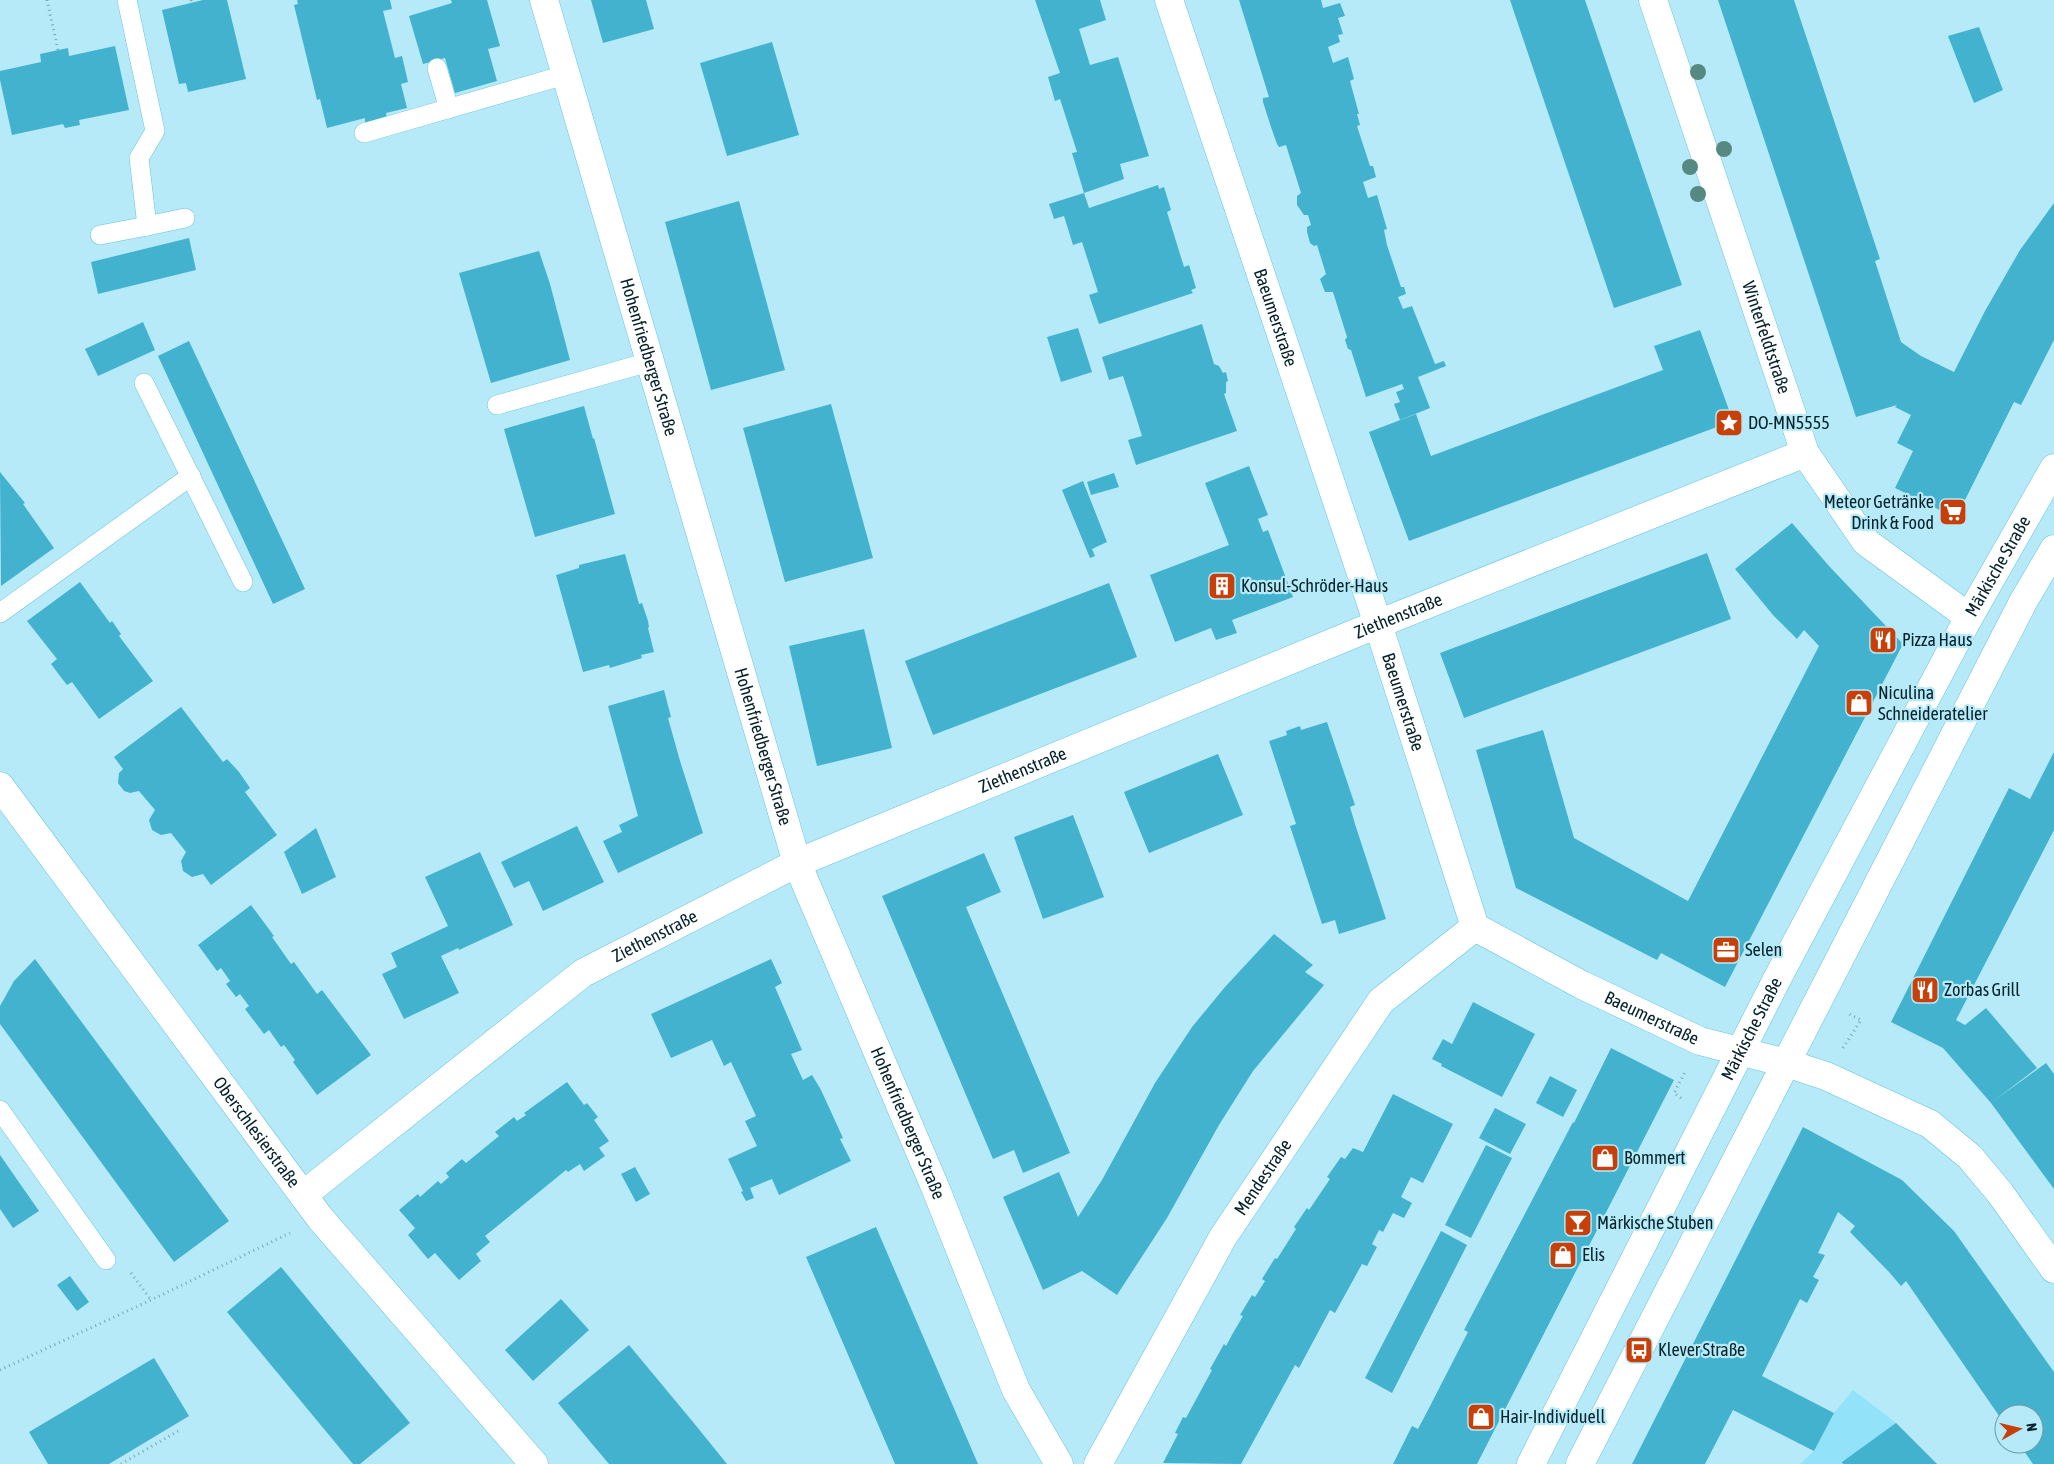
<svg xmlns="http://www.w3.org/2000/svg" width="2054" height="1464" font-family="'Asap Condensed',sans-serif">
<rect width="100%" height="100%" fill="#b6eaf9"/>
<path fill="#92e2f9" d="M 1853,1390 L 1896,1423 L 1937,1464 L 1800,1464 L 1814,1451 L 1834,1413 Z"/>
<g fill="#43b2ce">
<path d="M 203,0 L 227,0 L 246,79 L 188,92 L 186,83 L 179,84 L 162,10 Z"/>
<path d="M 297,0 L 390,0 L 392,9 L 383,11 L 395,58 L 402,56 L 408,82 L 401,84 L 407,108 L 386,113 L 387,118 L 365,123 L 365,118 L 327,128 L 320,99 L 317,100 L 294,5 L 298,4 Z"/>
<path d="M 451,0 L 487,0 L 500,46 L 488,49 L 497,81 L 455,93 L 445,58 L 423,64 L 409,16 L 452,3 Z"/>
<path d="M 591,0 L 646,0 L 654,29 L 603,43 Z"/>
<path d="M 1035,0 L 1100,0 L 1106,20 L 1079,29 L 1090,65 L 1118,57 L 1149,156 L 1120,164 L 1124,179 L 1084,193 L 1089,208 L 1158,185 L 1159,189 L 1164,187 L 1171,210 L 1167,212 L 1184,267 L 1189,265 L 1196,288 L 1191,290 L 1193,293 L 1099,324 L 1089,295 L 1098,292 L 1082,242 L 1073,245 L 1064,216 L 1054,219 L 1049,204 L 1084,193 L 1072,153 L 1077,152 L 1060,99 L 1055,101 L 1048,77 L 1060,73 Z"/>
<path d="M 1239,0 L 1321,0 L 1323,8 L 1340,3 L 1345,16 L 1338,18 L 1343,34 L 1338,35 L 1340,42 L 1328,47 L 1333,63 L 1348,57 L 1354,79 L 1350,81 L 1359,114 L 1357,114 L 1360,125 L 1357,126 L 1370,166 L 1373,166 L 1376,177 L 1363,182 L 1368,198 L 1377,195 L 1387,229 L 1384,230 L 1387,245 L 1401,287 L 1404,287 L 1406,294 L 1398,297 L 1403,309 L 1412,306 L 1435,364 L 1444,361 L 1446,366 L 1418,377 L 1430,408 L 1400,420 L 1394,404 L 1400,402 L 1396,392 L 1404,389 L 1402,384 L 1366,397 L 1351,350 L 1348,349 L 1345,340 L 1347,337 L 1333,292 L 1325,292 L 1320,279 L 1326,274 L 1317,245 L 1314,246 L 1310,243 L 1307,232 L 1307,227 L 1311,225 L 1308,215 L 1304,215 L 1297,205 L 1297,196 L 1301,193 L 1286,145 L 1279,147 L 1277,144 L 1271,127 L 1263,102 L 1263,98 L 1269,97 Z"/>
<path d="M 1510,0 L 1585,0 L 1682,285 L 1614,308 Z"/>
<path d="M 1718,0 L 1794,0 L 1880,259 L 1875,261 L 1901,342 L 1921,356 L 1954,372 L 1985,311 L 2020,250 L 2054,203 L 2054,340 L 2021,405 L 2014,402 L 1956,518 L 1895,488 L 1913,451 L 1897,443 L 1911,415 L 1895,407 L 1897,405 L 1856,417 Z"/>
<path d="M 1979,27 L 2003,90 L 1974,103 L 1948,36 Z"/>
<path d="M 772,42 L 799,135 L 727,156 L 700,63 Z"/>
<path d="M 115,46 L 129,110 L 79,120 L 80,125 L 65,128 L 63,124 L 12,135 L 0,80 L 0,71 L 41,62 L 40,54 L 68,48 L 69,56 Z"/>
<path d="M 739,201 L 785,370 L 711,390 L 665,222 Z"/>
<path d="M 189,238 L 196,270 L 98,294 L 91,262 Z"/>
<path d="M 539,251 L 550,284 L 570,360 L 491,383 L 459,273 Z"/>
<path d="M 143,322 L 155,350 L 98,376 L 85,349 Z"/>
<path d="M 1202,324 L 1214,364 L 1219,366 L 1223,373 L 1226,372 L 1228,381 L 1226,382 L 1226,393 L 1224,394 L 1237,431 L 1136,465 L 1128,440 L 1142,436 L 1133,407 L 1123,376 L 1109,380 L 1102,357 Z"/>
<path d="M 1078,328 L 1092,372 L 1061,382 L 1047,337 Z"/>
<path d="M 1700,330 L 1733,421 L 1409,541 L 1369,432 L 1416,414 L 1431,456 L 1663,370 L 1654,346 Z"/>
<path d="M 189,341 L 305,589 L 273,604 L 158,356 Z"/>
<path d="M 831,404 L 873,558 L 785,582 L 743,428 Z"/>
<path d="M 584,406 L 593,439 L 594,438 L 615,514 L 535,537 L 504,429 Z"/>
<path d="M 1249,466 L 1268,515 L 1258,519 L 1263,532 L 1268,530 L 1293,597 L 1232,620 L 1237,633 L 1216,640 L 1211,628 L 1175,642 L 1150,575 L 1229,545 L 1205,483 Z"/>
<path d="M 0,472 L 25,503 L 23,504 L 54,548 L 1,586 Z"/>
<path d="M 1114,473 L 1119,487 L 1091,495 L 1087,482 Z"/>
<path d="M 1083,481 L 1107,542 L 1092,549 L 1095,556 L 1090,558 L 1062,490 Z"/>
<path d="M 1792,523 L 1829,566 L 1903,644 L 1725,987 L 1661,953 L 1657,960 L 1516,888 L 1476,750 L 1543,730 L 1574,838 L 1688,901 L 1819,646 L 1804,630 L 1797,639 L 1773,615 L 1735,569 Z"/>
<path d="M 1707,553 L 1731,619 L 1464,718 L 1440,653 Z"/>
<path d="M 625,554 L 639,604 L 642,603 L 648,621 L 649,627 L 648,628 L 654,652 L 641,655 L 642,658 L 610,668 L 609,665 L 583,672 L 556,575 L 579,568 L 579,565 Z"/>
<path d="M 80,582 L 110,623 L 112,621 L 121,634 L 119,636 L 153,681 L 99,719 L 72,682 L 67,685 L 60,676 L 51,664 L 57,659 L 27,621 Z"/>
<path d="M 1109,583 L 1137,657 L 933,735 L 905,661 Z"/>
<path d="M 864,629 L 892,748 L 817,766 L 789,646 Z"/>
<path d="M 664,690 L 671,717 L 668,718 L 680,761 L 703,833 L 618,873 L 603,841 L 622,832 L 619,825 L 638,816 L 608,706 Z"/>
<path d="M 181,707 L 223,762 L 227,759 L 239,772 L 250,788 L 245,792 L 277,835 L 211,885 L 203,874 L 192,877 L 183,871 L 181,861 L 186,852 L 171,833 L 161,835 L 152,830 L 149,820 L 155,810 L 139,791 L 130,793 L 124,791 L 118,783 L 119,773 L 123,769 L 114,757 Z"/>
<path d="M 1327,722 L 1355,805 L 1350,807 L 1355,824 L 1386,919 L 1339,934 L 1335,920 L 1322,924 L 1290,826 L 1296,824 L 1269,741 L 1287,735 L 1286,731 L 1300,726 L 1301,730 Z"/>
<path d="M 2054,752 L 2054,830 L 1956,1020 L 1965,1025 L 1986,1008 L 2037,1068 L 1995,1100 L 2046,1063 L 2054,1074 L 2054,1189 L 1991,1103 L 1943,1048 L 1891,1022 L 2009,788 L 2030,799 Z"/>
<path d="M 1218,754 L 1243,815 L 1149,853 L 1124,792 Z"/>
<path d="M 1073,815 L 1104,897 L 1043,919 L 1014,837 Z"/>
<path d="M 577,826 L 604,882 L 543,911 L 529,881 L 514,888 L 501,862 Z"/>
<path d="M 316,828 L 336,877 L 302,894 L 284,852 Z"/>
<path d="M 480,852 L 513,925 L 459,950 L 458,948 L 441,956 L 459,993 L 404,1019 L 382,974 L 397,967 L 391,953 L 448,926 L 425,877 Z"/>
<path d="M 984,853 L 1001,892 L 966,907 L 1070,1153 L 1023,1173 L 1014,1150 L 993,1159 L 882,896 Z"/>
<path d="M 251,905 L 274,936 L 272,937 L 291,964 L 294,962 L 317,994 L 322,990 L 371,1055 L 317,1095 L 293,1062 L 295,1060 L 284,1045 L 281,1047 L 269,1030 L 264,1034 L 245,1009 L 249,1006 L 240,994 L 236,997 L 226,984 L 230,981 L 221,968 L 217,971 L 198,945 Z"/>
<path d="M 1274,934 L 1313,965 L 1305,972 L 1324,985 L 1253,1071 L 1219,1125 L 1167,1218 L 1117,1295 L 1082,1271 L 1043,1290 L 1003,1197 L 1059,1172 L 1078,1217 L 1102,1180 L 1155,1083 L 1192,1027 L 1225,987 Z"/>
<path d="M 35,959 L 229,1221 L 174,1262 L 0,1024 L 0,1006 L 14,981 Z"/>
<path d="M 771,959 L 782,983 L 775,987 L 802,1050 L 791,1054 L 803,1080 L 812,1075 L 821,1090 L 843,1138 L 840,1139 L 851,1161 L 779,1195 L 772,1179 L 750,1188 L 754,1198 L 746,1201 L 741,1192 L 743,1191 L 728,1159 L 757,1146 L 745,1121 L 756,1116 L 731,1062 L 724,1066 L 712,1040 L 671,1058 L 651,1014 Z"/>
<path d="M 1473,1002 L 1535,1034 L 1502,1097 L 1441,1066 L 1442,1064 L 1432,1059 L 1443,1039 L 1452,1044 Z"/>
<path d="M 1611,1048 L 1674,1080 L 1477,1464 L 1393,1464 L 1412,1426 L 1418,1429 L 1428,1410 L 1468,1332 L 1464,1330 L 1573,1122 L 1574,1123 Z"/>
<path d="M 1550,1076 L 1577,1090 L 1563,1117 L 1536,1103 Z"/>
<path d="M 567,1082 L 584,1105 L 587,1103 L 598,1117 L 594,1120 L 609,1141 L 599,1148 L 605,1156 L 584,1171 L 580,1164 L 568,1172 L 566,1170 L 485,1236 L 490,1242 L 476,1254 L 481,1261 L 459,1280 L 435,1253 L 428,1259 L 408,1235 L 415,1228 L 399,1210 L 418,1194 L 420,1197 L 438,1181 L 441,1184 L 449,1177 L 446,1173 L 462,1159 L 466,1163 L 499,1136 L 495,1132 L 514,1117 L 517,1121 L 526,1115 L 524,1113 Z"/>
<path d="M 1393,1094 L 1453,1124 L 1423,1183 L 1411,1177 L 1401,1197 L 1412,1203 L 1404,1218 L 1393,1213 L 1383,1232 L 1379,1230 L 1372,1244 L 1377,1247 L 1367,1266 L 1362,1264 L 1335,1313 L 1330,1310 L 1299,1368 L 1295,1365 L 1241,1464 L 1163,1463 L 1178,1434 L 1175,1433 L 1183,1417 L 1186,1418 L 1212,1370 L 1210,1369 L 1224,1344 L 1226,1346 L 1233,1333 L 1243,1316 L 1240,1315 L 1252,1295 L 1255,1297 L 1265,1281 L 1262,1279 L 1275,1258 L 1277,1259 L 1296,1229 L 1294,1227 L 1307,1208 L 1309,1210 L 1330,1179 L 1327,1177 L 1341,1157 L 1345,1159 L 1353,1148 L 1363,1152 Z"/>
<path d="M 1495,1108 L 1526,1124 L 1510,1154 L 1479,1138 Z"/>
<path d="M 1803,1127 L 1902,1180 L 1954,1231 L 2054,1372 L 2054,1464 L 2033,1464 L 2019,1444 L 2034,1444 L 2034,1414 L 2004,1414 L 2004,1423 L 1906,1281 L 1901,1286 L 1889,1272 L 1850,1232 L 1855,1226 L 1838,1212 L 1818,1253 L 1825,1255 L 1813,1277 L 1819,1280 L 1807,1303 L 1800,1299 L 1762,1376 L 1834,1413 L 1814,1451 L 1733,1410 L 1705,1464 L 1632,1464 Z"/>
<path d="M 1486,1145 L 1512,1158 L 1471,1238 L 1445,1225 Z"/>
<path d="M 0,1155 L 39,1211 L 13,1228 L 0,1209 Z"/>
<path d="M 635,1167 L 650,1194 L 636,1202 L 621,1174 Z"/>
<path d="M 876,1227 L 953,1406 L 978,1464 L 895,1464 L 806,1257 Z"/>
<path d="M 1441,1231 L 1467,1245 L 1392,1393 L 1365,1378 Z"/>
<path d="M 281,1267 L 410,1423 L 360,1464 L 353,1464 L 227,1312 Z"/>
<path d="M 70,1276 L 89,1302 L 77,1311 L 57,1285 Z"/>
<path d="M 561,1299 L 589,1330 L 533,1381 L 505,1350 Z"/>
<path d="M 629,1345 L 693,1422 L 727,1464 L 609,1464 L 593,1445 L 558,1403 Z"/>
<path d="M 154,1358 L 189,1416 L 109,1464 L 48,1464 L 29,1432 Z"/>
<path d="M 1896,1423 L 1937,1464 L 1843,1464 L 1842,1462 Z"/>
</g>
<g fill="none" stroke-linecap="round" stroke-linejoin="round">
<defs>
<g id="lane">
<path d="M 127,0 L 155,131 L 139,158 L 147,226 L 185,218"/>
<path d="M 437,68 L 449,109"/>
<path d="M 364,133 L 565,75"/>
<path d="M 100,235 L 147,226"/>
<path d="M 144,383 L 243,582"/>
<path d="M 497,405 L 649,362"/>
<path d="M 0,613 L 191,476"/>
<path d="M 0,1110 L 106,1260"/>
</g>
<g id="street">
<path id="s1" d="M 544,0 L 797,863 L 935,1187 L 1016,1390 L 1059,1464"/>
<path id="s2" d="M 1169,0 L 1378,624 L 1475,927 L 1582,985 L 1700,1041 L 1786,1063 L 1826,1076 L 1930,1124 L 1970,1157 L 2000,1193 L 2054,1269"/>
<path id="s3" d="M 1653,0 L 1805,453 L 1866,542 L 1969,617"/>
<path id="s4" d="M 0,786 L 320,1218 L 534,1464"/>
<path id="s5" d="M 303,1195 L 583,973 L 797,863 L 1378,624 L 1805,453"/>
<path id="s6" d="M 1098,1464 L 1223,1237 L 1381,1001 L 1475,927"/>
</g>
<g id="secondary">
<path id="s7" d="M 1531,1464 L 1777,979 L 1969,617 L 2054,468"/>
<path d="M 1580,1464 L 2023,602 L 2054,549"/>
</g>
</defs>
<use href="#lane" stroke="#66c3dd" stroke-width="20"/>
<use href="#street" stroke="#66c3dd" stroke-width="29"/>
<use href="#secondary" stroke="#66c3dd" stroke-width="29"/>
<g stroke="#7aa6b3" stroke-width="3" stroke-dasharray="1 4" stroke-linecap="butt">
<path d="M 47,0 L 58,50"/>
<path d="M 191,0 L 192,3"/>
<path d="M 1843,1048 L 1861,1020 L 1849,1014"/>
<path d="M 1681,1098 L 1674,1093 L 1686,1070"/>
<path d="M 131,1273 L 151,1300"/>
<path d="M 0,1370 L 151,1300 L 290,1233"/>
<path d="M 121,1464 L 178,1431"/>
</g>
<use href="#lane" stroke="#fff" stroke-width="19"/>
<use href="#street" stroke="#fff" stroke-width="28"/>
<use href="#secondary" stroke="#fff" stroke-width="28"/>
</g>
<g fill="#578983">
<circle cx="1698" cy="72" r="8"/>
<circle cx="1724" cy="149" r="8"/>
<circle cx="1690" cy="167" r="8"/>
<circle cx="1698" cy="194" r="8"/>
</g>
<defs>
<symbol id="sight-square" viewBox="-11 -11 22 22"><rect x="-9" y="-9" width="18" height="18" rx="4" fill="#c7400a" stroke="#b6eaf9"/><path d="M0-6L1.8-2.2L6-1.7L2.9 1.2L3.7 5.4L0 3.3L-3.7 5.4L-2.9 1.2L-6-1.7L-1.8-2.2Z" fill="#fff"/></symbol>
<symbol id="supermarket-square" viewBox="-11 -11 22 22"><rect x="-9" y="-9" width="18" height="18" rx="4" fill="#c7400a" stroke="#b6eaf9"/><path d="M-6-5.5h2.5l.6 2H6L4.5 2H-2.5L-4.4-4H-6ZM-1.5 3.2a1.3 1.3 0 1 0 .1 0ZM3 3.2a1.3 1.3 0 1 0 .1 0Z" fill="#fff"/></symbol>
<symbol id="building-square" viewBox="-11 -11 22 22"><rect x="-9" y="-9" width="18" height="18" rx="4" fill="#c7400a" stroke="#b6eaf9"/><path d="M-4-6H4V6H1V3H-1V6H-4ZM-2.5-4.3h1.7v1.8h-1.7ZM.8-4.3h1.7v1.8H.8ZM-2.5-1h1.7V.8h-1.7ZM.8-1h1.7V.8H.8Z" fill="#fff"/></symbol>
<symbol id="restaurant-square" viewBox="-11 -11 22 22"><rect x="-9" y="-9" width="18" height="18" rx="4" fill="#c7400a" stroke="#b6eaf9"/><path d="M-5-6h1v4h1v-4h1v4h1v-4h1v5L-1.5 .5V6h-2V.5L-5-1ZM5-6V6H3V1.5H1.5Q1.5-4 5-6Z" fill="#fff"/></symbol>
<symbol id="shop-square" viewBox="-11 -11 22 22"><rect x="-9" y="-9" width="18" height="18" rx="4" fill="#c7400a" stroke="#b6eaf9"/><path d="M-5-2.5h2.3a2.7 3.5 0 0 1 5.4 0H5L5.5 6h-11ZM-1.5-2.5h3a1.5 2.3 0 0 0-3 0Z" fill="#fff"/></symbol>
<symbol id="office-square" viewBox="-11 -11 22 22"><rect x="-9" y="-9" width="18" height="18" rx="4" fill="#c7400a" stroke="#b6eaf9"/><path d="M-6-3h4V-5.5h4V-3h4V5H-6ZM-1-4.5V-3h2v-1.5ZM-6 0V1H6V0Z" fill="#fff"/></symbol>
<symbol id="bar-square" viewBox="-11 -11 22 22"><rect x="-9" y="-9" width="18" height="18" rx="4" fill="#c7400a" stroke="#b6eaf9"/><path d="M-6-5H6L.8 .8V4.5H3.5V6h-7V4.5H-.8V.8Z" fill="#fff"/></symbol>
<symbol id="bus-square" viewBox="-11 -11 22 22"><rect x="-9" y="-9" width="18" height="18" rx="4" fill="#c7400a" stroke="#b6eaf9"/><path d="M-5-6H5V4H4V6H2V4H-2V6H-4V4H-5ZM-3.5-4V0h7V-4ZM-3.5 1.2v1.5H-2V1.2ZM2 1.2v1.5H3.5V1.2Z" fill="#fff"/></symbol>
</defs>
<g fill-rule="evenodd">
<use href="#sight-square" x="1713" y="407" width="32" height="32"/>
<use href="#supermarket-square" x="1937" y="496" width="32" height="32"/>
<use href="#building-square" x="1206" y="570" width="32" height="32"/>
<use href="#restaurant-square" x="1867" y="624" width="32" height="32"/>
<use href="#shop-square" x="1843" y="687" width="32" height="32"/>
<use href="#office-square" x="1710" y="934" width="32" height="32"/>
<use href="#restaurant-square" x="1909" y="974" width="32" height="32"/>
<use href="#shop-square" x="1589" y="1142" width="32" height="32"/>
<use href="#bar-square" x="1562" y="1207" width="32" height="32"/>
<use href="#shop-square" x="1547" y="1239" width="32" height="32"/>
<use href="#bus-square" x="1623" y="1334" width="32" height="32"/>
<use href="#shop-square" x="1465" y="1401" width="32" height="32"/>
</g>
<g text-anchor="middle" stroke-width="4.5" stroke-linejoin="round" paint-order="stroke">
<g font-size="18" fill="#04222a" stroke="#b6eaf9">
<text dy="6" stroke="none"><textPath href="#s2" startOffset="335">Baeumerstraße</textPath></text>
<text dy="6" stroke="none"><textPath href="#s3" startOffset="356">Winterfeldtstraße</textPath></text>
<text dy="6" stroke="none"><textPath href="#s1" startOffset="372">Hohenfriedberger Straße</textPath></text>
<text dy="6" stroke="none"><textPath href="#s7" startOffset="1012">Märkische Straße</textPath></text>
<text dy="6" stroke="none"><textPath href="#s5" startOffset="1248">Ziethenstraße</textPath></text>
<text dy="6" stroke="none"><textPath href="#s2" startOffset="740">Baeumerstraße</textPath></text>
<text dy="6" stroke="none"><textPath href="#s1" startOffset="778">Hohenfriedberger Straße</textPath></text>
<text dy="6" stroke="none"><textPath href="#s5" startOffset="842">Ziethenstraße</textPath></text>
<text dy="6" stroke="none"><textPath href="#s5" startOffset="438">Ziethenstraße</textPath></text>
<text dy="6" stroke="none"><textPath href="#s2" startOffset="1175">Baeumerstraße</textPath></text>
<text dy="6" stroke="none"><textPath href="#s7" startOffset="488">Märkische Straße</textPath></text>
<text dy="6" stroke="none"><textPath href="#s1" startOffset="1182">Hohenfriedberger Straße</textPath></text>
<text dy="6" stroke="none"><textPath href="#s4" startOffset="431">Oberschlesierstraße</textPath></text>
<text dy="6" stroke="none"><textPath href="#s6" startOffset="331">Mendestraße</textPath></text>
</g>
<g font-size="18" fill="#04222a" stroke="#b6eaf9" text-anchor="start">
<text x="1748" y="429">DO-MN5555</text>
<text x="1934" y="508" text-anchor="end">Meteor Getränke<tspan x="1934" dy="21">Drink &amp; Food</tspan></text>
<text x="1241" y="592">Konsul-Schröder-Haus</text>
<text x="1902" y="646">Pizza Haus</text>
<text x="1878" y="699">Niculina<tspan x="1878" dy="21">Schneideratelier</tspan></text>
<text x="1745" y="956">Selen</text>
<text x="1944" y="996">Zorbas Grill</text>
<text x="1624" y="1164">Bommert</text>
<text x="1597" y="1229">Märkische Stuben</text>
<text x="1582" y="1261">Elis</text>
<text x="1658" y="1356">Klever Straße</text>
<text x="1500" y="1423">Hair-Individuell</text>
</g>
</g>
<g transform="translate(2019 1429) rotate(82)"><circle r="24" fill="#b6eaf9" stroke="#6f9aa6"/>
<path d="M0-4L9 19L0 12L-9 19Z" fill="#c7400a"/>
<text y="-8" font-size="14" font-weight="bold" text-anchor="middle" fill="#04222a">N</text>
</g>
</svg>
